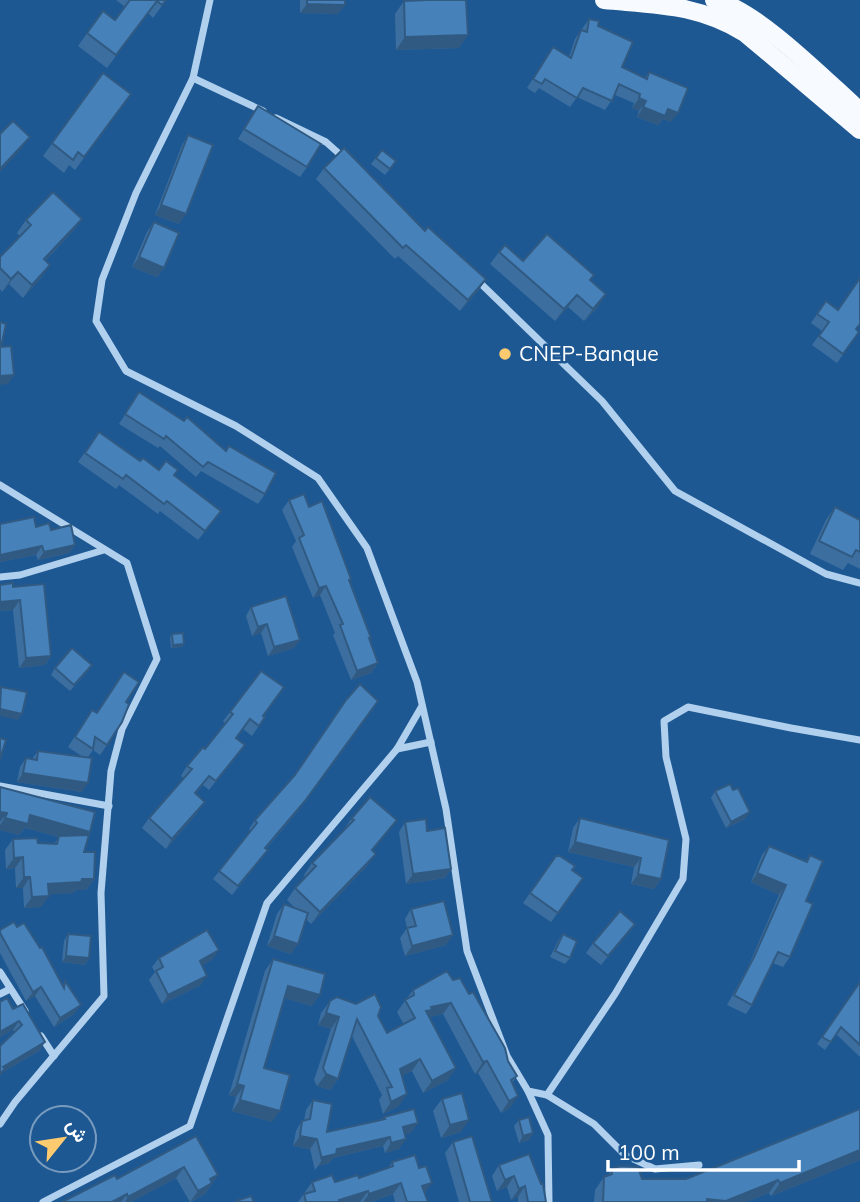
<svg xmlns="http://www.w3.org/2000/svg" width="860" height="1202" font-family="Mulish,Vazirmatn,sans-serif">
<rect width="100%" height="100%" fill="#1e5893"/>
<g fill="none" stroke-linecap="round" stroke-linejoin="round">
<g stroke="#b0d0ee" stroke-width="7">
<path d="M 210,0 L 193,78 L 263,111"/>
<path d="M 193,78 L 136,193 L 102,280 L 96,321 L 126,371 L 236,426 L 318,478 L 367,548 L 417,682 L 446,809 L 467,951 L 507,1056 L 528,1091 L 547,1095 L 594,1124 L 625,1155 L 655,1169 L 699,1165"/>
<path d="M 276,118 L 326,142 L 344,158"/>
<path d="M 477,280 L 602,401 L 675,491 L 826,574 L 860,583"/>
<path d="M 0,485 L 127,563 L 157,659 L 122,729 L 111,771 L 101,893 L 104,996 L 15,1102 L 0,1124"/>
<path d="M 0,577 L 20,575 L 104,550"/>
<path d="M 422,706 L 397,749 L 431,742"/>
<path d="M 0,786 L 109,806"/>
<path d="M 0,972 L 25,1011"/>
<path d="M 0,994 L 10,989"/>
<path d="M 41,1036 L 54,1056"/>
<path d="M 528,1091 L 548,1135 L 549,1202"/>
<path d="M 547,1095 L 615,994 L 683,879 L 686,839 L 666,757 L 664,721 L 688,707 L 791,728 L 860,740"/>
<path d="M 43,1202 L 190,1126 L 267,903 L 397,749"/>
</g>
<g stroke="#f7faff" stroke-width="18">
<path d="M 604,0 C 657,5 698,4 745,33 L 860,130"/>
<path d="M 714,0 C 757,10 825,80 860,111"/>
</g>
</g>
<g fill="#3c6f9f">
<path d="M 116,0 L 166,0 L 153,18 L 148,13 L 107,68 L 78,46 L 103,11 L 115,20 L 125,7 Z"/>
<path d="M 300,0 L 345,0 L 338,14 L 300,13 Z"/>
<path d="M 424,0 L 444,0 L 459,48 L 396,50 L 395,14 L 404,1 Z"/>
<path d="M 589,19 L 598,26 L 622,67 L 645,78 L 649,72 L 671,122 L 663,119 L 658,125 L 637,117 L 639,111 L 632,108 L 634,103 L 615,95 L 605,110 L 577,97 L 570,107 L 539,88 L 535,93 L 527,88 L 553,47 L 569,57 L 575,39 Z"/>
<path d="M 103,73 L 131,94 L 75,170 L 69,165 L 64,173 L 43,156 Z"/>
<path d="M 258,106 L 307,167 L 300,177 L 238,139 Z"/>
<path d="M 188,135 L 179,224 L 155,215 L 182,145 Z"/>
<path d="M 382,150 L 396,161 L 385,175 L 371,164 Z"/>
<path d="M 324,168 L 425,231 L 486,279 L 478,291 L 460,311 L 398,256 L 395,259 L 316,179 Z"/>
<path d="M 82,219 L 73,231 L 46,260 L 42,277 L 23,298 L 9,284 L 2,292 L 0,289 L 0,257 L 20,236 L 17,233 L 26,220 Z"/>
<path d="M 154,222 L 164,268 L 157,277 L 132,267 L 147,232 Z"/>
<path d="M 499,252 L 523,261 L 590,280 L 598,307 L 584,321 L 568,307 L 555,321 L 490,264 Z"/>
<path d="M 826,301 L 838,310 L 859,332 L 837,363 L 812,345 L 822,331 L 811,323 Z"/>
<path d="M 139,392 L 226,451 L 265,494 L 258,504 L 201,471 L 196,477 L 160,446 L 158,448 L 119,424 Z"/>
<path d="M 99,432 L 140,461 L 159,470 L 174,475 L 214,520 L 198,540 L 160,511 L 158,514 L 119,485 L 116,489 L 78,462 Z"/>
<path d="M 289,500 L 309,507 L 351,579 L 349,582 L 371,638 L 369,640 L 378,663 L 371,673 L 351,680 L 333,635 L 335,633 L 320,595 L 313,598 L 292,547 L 296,541 L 282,510 Z"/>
<path d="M 835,507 L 860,520 L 860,569 L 848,563 L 843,570 L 810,554 L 826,520 Z"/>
<path d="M 0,524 L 51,530 L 75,545 L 69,553 L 38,560 L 36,555 L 0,562 Z"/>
<path d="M 0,585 L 13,587 L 51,656 L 45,665 L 19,668 L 13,610 L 0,611 Z"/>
<path d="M 251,607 L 294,648 L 268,656 L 261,633 L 252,636 L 246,616 Z"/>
<path d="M 172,634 L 184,644 L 182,647 L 171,648 L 170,637 Z"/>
<path d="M 55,668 L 87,672 L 70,691 L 51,675 Z"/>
<path d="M 126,702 L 107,745 L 100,755 L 93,750 L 88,757 L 82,792 L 17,782 L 20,767 L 26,758 L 32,759 L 38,751 L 83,757 L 68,747 L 92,710 L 97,713 Z"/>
<path d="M 230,712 L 263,716 L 265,717 L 252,736 L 243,729 L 236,738 L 245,745 L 209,790 L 203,785 L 195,794 L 198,812 L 166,849 L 142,828 L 149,818 L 184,778 L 181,776 L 187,766 L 205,749 L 225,723 L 223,721 Z"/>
<path d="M 0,787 L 90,832 L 88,835 L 84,852 L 94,879 L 86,890 L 76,890 L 73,893 L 49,894 L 41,907 L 24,908 L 23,888 L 16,888 L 15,868 L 6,869 L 5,850 L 13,839 L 38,843 L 54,844 L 59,837 L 25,828 L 19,835 L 0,830 Z"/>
<path d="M 733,790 L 745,819 L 726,828 L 711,798 L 715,791 Z"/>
<path d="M 299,810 L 266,849 L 268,850 L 262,858 L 232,895 L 213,879 L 251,831 L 249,829 L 255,820 Z"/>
<path d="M 580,818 L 669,840 L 661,879 L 654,889 L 631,884 L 634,867 L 568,852 L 573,828 Z"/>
<path d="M 351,819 L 397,820 L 372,851 L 367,866 L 311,924 L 306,919 L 291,954 L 267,946 L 277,914 L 284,904 L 295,908 L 287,900 L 295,888 L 305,877 L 304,875 L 312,863 L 343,831 Z"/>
<path d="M 405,822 L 427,831 L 451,869 L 445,878 L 406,884 L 399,832 Z"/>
<path d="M 769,846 L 806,861 L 810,855 L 806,901 L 790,957 L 783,967 L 773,963 L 752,1005 L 746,1014 L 727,1005 L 748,967 L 779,895 L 751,882 L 762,855 Z"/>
<path d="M 556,856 L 583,878 L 551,922 L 523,903 Z"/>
<path d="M 411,909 L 446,945 L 405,956 L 400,938 L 407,928 L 405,919 Z"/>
<path d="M 635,924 L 601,965 L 586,953 L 593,943 Z"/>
<path d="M 17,927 L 63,985 L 65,981 L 74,1014 L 54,1027 L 35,996 L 26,1001 L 0,953 L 0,930 Z"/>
<path d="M 68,934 L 89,958 L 85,965 L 62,962 L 64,941 Z"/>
<path d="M 563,934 L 570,958 L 565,964 L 550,957 L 558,941 Z"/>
<path d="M 159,958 L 213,959 L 202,965 L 201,985 L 162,1004 L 149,980 L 155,972 L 152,967 Z"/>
<path d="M 273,959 L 312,1006 L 284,998 L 264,1068 L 272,1122 L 232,1111 L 236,1097 L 229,1095 L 265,971 Z"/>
<path d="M 453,980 L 508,1061 L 517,1076 L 512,1083 L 510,1108 L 501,1113 L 478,1073 L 475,1074 L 443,1014 L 429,1017 L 448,1080 L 423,1093 L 412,1071 L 402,1075 L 399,1106 L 383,1114 L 379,1100 L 382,1095 L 352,1036 L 338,1079 L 330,1090 L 317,1086 L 314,1080 L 331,1029 L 318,1025 L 321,1013 L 330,1001 L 378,1016 L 387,1033 L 404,1025 L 397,1012 L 413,990 Z"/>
<path d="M 860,982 L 860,1057 L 836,1034 L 825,1050 L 817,1044 Z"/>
<path d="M 0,1002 L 13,1009 L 45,1042 L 39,1051 L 3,1072 L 0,1076 L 15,1032 L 13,1030 L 0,1037 Z"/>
<path d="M 442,1099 L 461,1132 L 441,1138 L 433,1111 Z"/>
<path d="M 313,1100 L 327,1132 L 383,1120 L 384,1117 L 411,1133 L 405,1134 L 399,1149 L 385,1153 L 383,1146 L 333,1158 L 329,1163 L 318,1166 L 315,1170 L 310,1149 L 293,1146 L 296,1131 L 302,1121 L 304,1121 L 306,1110 Z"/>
<path d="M 860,1109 L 860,1160 L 771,1196 L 769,1193 L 746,1202 L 594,1202 L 595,1190 L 604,1177 L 608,1175 L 612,1169 L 642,1179 L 686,1179 Z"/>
<path d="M 519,1120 L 533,1133 L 529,1140 L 519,1143 L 514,1126 Z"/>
<path d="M 196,1136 L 218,1175 L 205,1194 L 191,1202 L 190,1202 L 176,1178 L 131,1202 L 62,1202 L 117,1179 Z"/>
<path d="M 453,1142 L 492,1202 L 459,1202 L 445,1153 Z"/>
<path d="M 529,1154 L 546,1202 L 518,1202 L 518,1197 L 511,1200 L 507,1187 L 497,1191 L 492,1176 L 499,1165 Z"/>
<path d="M 392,1162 L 425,1193 L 428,1202 L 395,1202 L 393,1194 L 371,1202 L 298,1202 L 312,1182 L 335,1182 L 359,1178 L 389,1167 Z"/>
</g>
<g fill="#315a82">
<path d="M 307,4 L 345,5 L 338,14 L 300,13 Z"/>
<path d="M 468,35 L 459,48 L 396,50 L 405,37 Z"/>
<path d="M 639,98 L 646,101 L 639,111 L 632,108 Z"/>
<path d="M 643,107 L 668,109 L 678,113 L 671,122 L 663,119 L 658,125 L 637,117 Z"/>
<path d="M 30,137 L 23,147 L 0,172 L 0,169 Z"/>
<path d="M 161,205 L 186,214 L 179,224 L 155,215 Z"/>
<path d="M 82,219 L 73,231 L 35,271 L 44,259 Z"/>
<path d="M 139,257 L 164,268 L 157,277 L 132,267 Z"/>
<path d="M 50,265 L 42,277 L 23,298 L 32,285 Z"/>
<path d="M 18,272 L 9,284 L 2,292 L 11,279 Z"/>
<path d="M 486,279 L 478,291 L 460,311 L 468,300 Z"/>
<path d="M 606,294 L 598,307 L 584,321 L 593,309 Z"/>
<path d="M 577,295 L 568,307 L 555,321 L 564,309 Z"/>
<path d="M 14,375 L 8,384 L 0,385 L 0,376 Z"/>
<path d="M 75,545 L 69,553 L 38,560 L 44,552 Z"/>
<path d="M 42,546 L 36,555 L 0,562 L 0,555 Z"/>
<path d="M 326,586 L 320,595 L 313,598 L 319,588 Z"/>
<path d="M 20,600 L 13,610 L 0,611 L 0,602 Z"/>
<path d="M 267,624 L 261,633 L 252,636 L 258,627 Z"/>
<path d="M 300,640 L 294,648 L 268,656 L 274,647 Z"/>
<path d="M 184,644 L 182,647 L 171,648 L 173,645 Z"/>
<path d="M 51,656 L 45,665 L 19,668 L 26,658 Z"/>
<path d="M 378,663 L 371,673 L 351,680 L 357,671 Z"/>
<path d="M 378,701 L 299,810 L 259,856 Z"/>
<path d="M 0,709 L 22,714 L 18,720 L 0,716 Z"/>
<path d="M 23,773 L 88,783 L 82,792 L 17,782 Z"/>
<path d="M 205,802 L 198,812 L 166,849 L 172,839 Z"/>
<path d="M 0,812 L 7,813 L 0,822 Z"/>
<path d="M 750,812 L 745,819 L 726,828 L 731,822 Z"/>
<path d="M 30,815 L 90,832 L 82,843 L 25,828 L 19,835 L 0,830 L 0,825 L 5,818 Z"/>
<path d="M 397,820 L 388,832 L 363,862 L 372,850 Z"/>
<path d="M 575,842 L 641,858 L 634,867 L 568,852 Z"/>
<path d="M 376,854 L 367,866 L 311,924 L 320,912 Z"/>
<path d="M 23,857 L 15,868 L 6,869 L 14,858 Z"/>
<path d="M 451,869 L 445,878 L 406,884 L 413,874 Z"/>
<path d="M 757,873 L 786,885 L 779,895 L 751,882 Z"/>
<path d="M 638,874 L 661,879 L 654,889 L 631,884 Z"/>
<path d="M 24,877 L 30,877 L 23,888 L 16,888 Z"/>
<path d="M 82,879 L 94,879 L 86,890 L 76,890 L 73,893 L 41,895 L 48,884 Z"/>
<path d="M 49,896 L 41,907 L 24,908 L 32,897 Z"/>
<path d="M 453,935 L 446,945 L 405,956 L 412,946 Z"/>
<path d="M 274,936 L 298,944 L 291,954 L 267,946 Z"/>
<path d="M 219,950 L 213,959 L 193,971 L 200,961 Z"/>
<path d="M 66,956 L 89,958 L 85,965 L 62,962 Z"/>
<path d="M 207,976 L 201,985 L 162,1004 L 168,995 Z"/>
<path d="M 288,986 L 320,995 L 312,1006 L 280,997 Z"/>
<path d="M 41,987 L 35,996 L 26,1001 L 33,992 Z"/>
<path d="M 451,1003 L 443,1014 L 426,1018 L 426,1011 L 431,1007 Z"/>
<path d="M 81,1005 L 74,1014 L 54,1027 L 60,1018 Z"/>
<path d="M 326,1013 L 339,1017 L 331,1029 L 318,1025 Z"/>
<path d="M 19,1021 L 13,1030 L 0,1037 L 0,1032 Z"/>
<path d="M 45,1042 L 39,1051 L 3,1072 L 0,1076 L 0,1071 L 3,1067 Z"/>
<path d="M 420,1059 L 412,1071 L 392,1081 L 400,1069 Z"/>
<path d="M 487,1061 L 478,1073 L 475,1074 L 483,1062 Z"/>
<path d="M 456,1068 L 448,1080 L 423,1093 L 432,1081 Z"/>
<path d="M 326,1074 L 338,1079 L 330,1090 L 317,1086 Z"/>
<path d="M 237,1084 L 244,1086 L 236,1097 L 229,1095 Z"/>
<path d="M 407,1094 L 399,1106 L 383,1114 L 391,1102 Z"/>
<path d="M 518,1096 L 510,1108 L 501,1113 L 509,1101 Z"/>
<path d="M 240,1100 L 280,1111 L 272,1122 L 232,1111 Z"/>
<path d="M 469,1120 L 461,1132 L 441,1138 L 450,1125 Z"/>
<path d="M 418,1123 L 411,1133 L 396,1137 L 403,1127 Z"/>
<path d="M 533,1133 L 529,1140 L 519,1143 L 523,1136 Z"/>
<path d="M 300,1136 L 317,1139 L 310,1149 L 293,1146 Z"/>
<path d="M 390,1137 L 383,1146 L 333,1158 L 329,1163 L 318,1166 L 322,1160 L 322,1158 L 337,1149 Z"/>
<path d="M 406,1139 L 399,1149 L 385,1153 L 391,1143 Z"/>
<path d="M 860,1150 L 860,1160 L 771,1196 L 780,1183 Z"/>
<path d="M 184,1167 L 176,1178 L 131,1202 L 125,1202 L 128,1197 Z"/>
<path d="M 218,1175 L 205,1194 L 190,1202 L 198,1191 L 210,1179 Z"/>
<path d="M 514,1176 L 507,1187 L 497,1191 L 505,1180 Z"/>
<path d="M 778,1180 L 769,1193 L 746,1202 L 705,1202 L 707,1199 Z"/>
<path d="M 401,1183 L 393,1194 L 371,1202 L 363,1202 L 369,1194 Z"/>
<path d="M 432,1183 L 424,1195 L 422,1186 Z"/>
<path d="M 525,1186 L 518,1197 L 511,1200 L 519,1189 Z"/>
<path d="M 368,1191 L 360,1202 L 338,1202 L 339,1200 Z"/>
<path d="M 127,1194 L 121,1202 L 112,1202 Z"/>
</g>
<g fill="#4681b9" stroke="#315a82" stroke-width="2">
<path d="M 130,0 L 166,0 L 162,5 L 157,1 L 116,55 L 87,33 L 103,11 L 115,20 Z"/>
<path d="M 307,0 L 345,0 L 345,5 L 307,4 Z"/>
<path d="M 426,0 L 466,0 L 468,35 L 405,37 L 404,1 Z"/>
<path d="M 589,19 L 599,21 L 598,26 L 633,42 L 622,67 L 647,79 L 649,72 L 688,88 L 678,113 L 668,109 L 665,116 L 643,107 L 646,101 L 639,98 L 640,94 L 619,84 L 612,101 L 583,88 L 577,98 L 545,79 L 542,84 L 533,79 L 553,47 L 571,58 L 581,30 L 587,32 Z"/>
<path d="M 103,73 L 131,94 L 84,157 L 78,152 L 73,160 L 52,143 Z"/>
<path d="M 258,106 L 321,144 L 307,167 L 244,129 Z"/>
<path d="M 13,121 L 30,137 L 0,169 L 0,134 Z"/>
<path d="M 188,135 L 213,145 L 186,214 L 161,205 Z"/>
<path d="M 344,148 L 425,231 L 428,227 L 486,279 L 468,300 L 406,245 L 403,248 L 324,168 Z"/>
<path d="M 382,150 L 396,161 L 390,169 L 376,158 Z"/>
<path d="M 53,192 L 82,219 L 44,259 L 50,265 L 32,285 L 18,272 L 11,279 L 0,268 L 0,257 L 31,225 L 26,220 Z"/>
<path d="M 154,222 L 179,233 L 164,268 L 139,257 Z"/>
<path d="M 547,234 L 594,275 L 590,280 L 606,294 L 593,309 L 577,295 L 564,309 L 499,252 L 505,245 L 523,261 Z"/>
<path d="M 860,278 L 860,324 L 856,329 L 859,332 L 843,354 L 819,336 L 829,322 L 817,314 L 826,301 L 838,310 Z"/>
<path d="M 0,322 L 6,324 L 1,347 L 11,346 L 14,375 L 0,376 Z"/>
<path d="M 139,392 L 184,421 L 187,417 L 226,451 L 229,446 L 276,473 L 265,494 L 208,462 L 203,467 L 166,436 L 164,439 L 125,414 Z"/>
<path d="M 99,432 L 140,461 L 143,458 L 159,470 L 166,461 L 178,470 L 174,475 L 221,511 L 205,531 L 167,501 L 164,504 L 126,475 L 123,479 L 85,453 Z"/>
<path d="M 304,494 L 309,507 L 322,501 L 351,579 L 349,580 L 371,638 L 369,638 L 378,663 L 357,671 L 340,625 L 343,624 L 326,586 L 319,588 L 299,538 L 304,535 L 289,500 Z"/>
<path d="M 835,507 L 860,520 L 860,552 L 856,550 L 852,557 L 819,541 Z"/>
<path d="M 34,517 L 36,527 L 49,523 L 51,530 L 71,525 L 75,545 L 44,552 L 42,546 L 0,555 L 0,524 Z"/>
<path d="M 13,583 L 13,587 L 44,584 L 51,656 L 26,658 L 20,600 L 0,602 L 0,585 Z"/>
<path d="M 286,596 L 300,640 L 274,647 L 267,624 L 258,627 L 251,607 Z"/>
<path d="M 183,633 L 184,644 L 173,645 L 172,634 Z"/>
<path d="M 72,648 L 92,665 L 74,685 L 55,668 Z"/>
<path d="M 261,671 L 284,687 L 263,716 L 265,717 L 259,726 L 250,719 L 236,738 L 245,745 L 216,781 L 209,776 L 195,793 L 205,802 L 172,839 L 149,818 L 192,769 L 187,766 L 203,747 L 205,749 L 233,714 L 230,712 Z"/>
<path d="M 124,672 L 139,682 L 126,702 L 129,704 L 122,722 L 107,745 L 95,737 L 93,749 L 75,737 L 92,710 L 97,713 Z"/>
<path d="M 360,684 L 378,701 L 305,801 L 265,848 L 268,850 L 238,886 L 219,871 L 257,823 L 255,820 L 295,775 L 346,700 Z"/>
<path d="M 1,687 L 27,692 L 22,714 L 0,709 Z"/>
<path d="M 0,738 L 6,740 L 0,759 Z"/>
<path d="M 38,751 L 92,758 L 88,783 L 23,773 L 26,758 L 37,760 Z"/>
<path d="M 730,784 L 733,790 L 738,788 L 750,812 L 731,822 L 715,791 Z"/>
<path d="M 0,787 L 95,812 L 90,832 L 30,815 L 28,824 L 5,818 L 7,813 L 0,812 Z"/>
<path d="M 370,797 L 397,820 L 372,850 L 376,854 L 320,912 L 295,888 L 316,866 L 312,863 L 354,820 L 351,819 Z"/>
<path d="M 580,818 L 669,840 L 661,879 L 638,874 L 641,858 L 575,842 Z"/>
<path d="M 426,819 L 427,831 L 445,828 L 451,869 L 413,874 L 405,822 Z"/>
<path d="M 89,835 L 84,852 L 95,852 L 94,879 L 82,879 L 81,882 L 48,884 L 49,896 L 32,897 L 30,877 L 24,877 L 23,857 L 14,858 L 13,839 L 37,838 L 38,843 L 57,844 L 59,836 Z"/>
<path d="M 769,846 L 807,862 L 810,855 L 823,861 L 806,901 L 813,904 L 790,957 L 778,952 L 752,1005 L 734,995 L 754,957 L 786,885 L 757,873 Z"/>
<path d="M 556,856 L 560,856 L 575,866 L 572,870 L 583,878 L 558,913 L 530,893 Z"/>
<path d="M 444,901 L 453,935 L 412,946 L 407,928 L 416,926 L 411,909 Z"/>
<path d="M 284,904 L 308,913 L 298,944 L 274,936 Z"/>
<path d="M 620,911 L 635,924 L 608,956 L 593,943 Z"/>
<path d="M 14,922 L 17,927 L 24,923 L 40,948 L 42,947 L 64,988 L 65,981 L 81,1005 L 60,1018 L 41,987 L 33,992 L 0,933 L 0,930 Z"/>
<path d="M 207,930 L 219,950 L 200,961 L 207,976 L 168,995 L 156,971 L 163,967 L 159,958 Z"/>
<path d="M 68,934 L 91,936 L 89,958 L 66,956 Z"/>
<path d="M 563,934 L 577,941 L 570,958 L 555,951 Z"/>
<path d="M 273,959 L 325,974 L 320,995 L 288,986 L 264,1068 L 290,1075 L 280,1111 L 240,1100 L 244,1086 L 237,1084 Z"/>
<path d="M 447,971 L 453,980 L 460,978 L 469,994 L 473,992 L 505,1048 L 508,1061 L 517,1076 L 511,1080 L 518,1096 L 509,1101 L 487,1061 L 483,1062 L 451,1003 L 431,1007 L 432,1010 L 426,1011 L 456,1068 L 432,1081 L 420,1059 L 400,1069 L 407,1094 L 391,1102 L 387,1088 L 392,1087 L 357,1019 L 338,1079 L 326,1074 L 323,1068 L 339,1017 L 326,1013 L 330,1001 L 337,997 L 356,1004 L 375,994 L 381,1007 L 378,1016 L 387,1033 L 415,1018 L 405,1000 L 414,995 L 413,990 Z"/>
<path d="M 860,982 L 860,1045 L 841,1027 L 831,1042 L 822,1037 Z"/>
<path d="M 7,998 L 13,1009 L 23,1004 L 45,1042 L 3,1067 L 5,1069 L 0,1074 L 0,1046 L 22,1025 L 19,1021 L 0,1032 L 0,1002 Z"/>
<path d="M 462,1093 L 469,1120 L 450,1125 L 442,1099 Z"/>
<path d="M 313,1100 L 332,1104 L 327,1132 L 385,1119 L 384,1117 L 414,1109 L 418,1123 L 403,1127 L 406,1139 L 391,1143 L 390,1137 L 337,1149 L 336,1154 L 323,1157 L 322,1160 L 317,1139 L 300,1136 L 302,1121 L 310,1119 Z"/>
<path d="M 860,1109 L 860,1150 L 780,1183 L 778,1180 L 726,1201 L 707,1199 L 707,1202 L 603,1202 L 604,1177 L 612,1174 L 612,1169 L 620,1166 L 638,1167 L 642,1179 L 686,1179 Z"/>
<path d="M 529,1117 L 533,1133 L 523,1136 L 519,1120 Z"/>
<path d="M 196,1136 L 218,1175 L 210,1179 L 212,1183 L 198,1191 L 184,1167 L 128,1197 L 127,1194 L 112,1202 L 62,1202 L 115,1175 L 117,1179 Z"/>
<path d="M 472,1136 L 492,1202 L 470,1202 L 453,1142 Z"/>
<path d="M 529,1154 L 541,1184 L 543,1184 L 546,1202 L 528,1202 L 525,1186 L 519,1189 L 514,1176 L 505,1180 L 499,1165 Z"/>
<path d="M 415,1155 L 419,1168 L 426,1166 L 432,1183 L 422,1186 L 428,1202 L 407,1202 L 401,1183 L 369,1194 L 368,1191 L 339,1200 L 340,1202 L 306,1202 L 304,1194 L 315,1191 L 312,1182 L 332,1175 L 335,1182 L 358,1175 L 359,1178 L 393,1166 L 392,1162 Z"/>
<path d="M 251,1196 L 254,1202 L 236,1202 L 236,1201 Z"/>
</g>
<circle fill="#fdcb6f" stroke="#1e5893" stroke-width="2.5" cx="505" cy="354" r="7"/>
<g text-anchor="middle" stroke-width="5" stroke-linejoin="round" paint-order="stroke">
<g font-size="21" fill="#fff" stroke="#1e5893" text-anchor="start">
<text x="519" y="361">CNEP-Banque</text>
</g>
</g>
<g transform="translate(63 1139) rotate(60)"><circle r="33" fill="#1e5893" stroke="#789bbe" stroke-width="2"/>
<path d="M0-5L12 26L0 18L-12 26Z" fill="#fdcb6f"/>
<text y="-10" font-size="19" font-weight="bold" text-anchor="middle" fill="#ffffff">ش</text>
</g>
<path d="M608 1160v10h191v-10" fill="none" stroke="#ffffff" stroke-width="3.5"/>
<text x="618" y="1160" font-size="21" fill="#ffffff" stroke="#1e5893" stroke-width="5" paint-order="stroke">100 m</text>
</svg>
